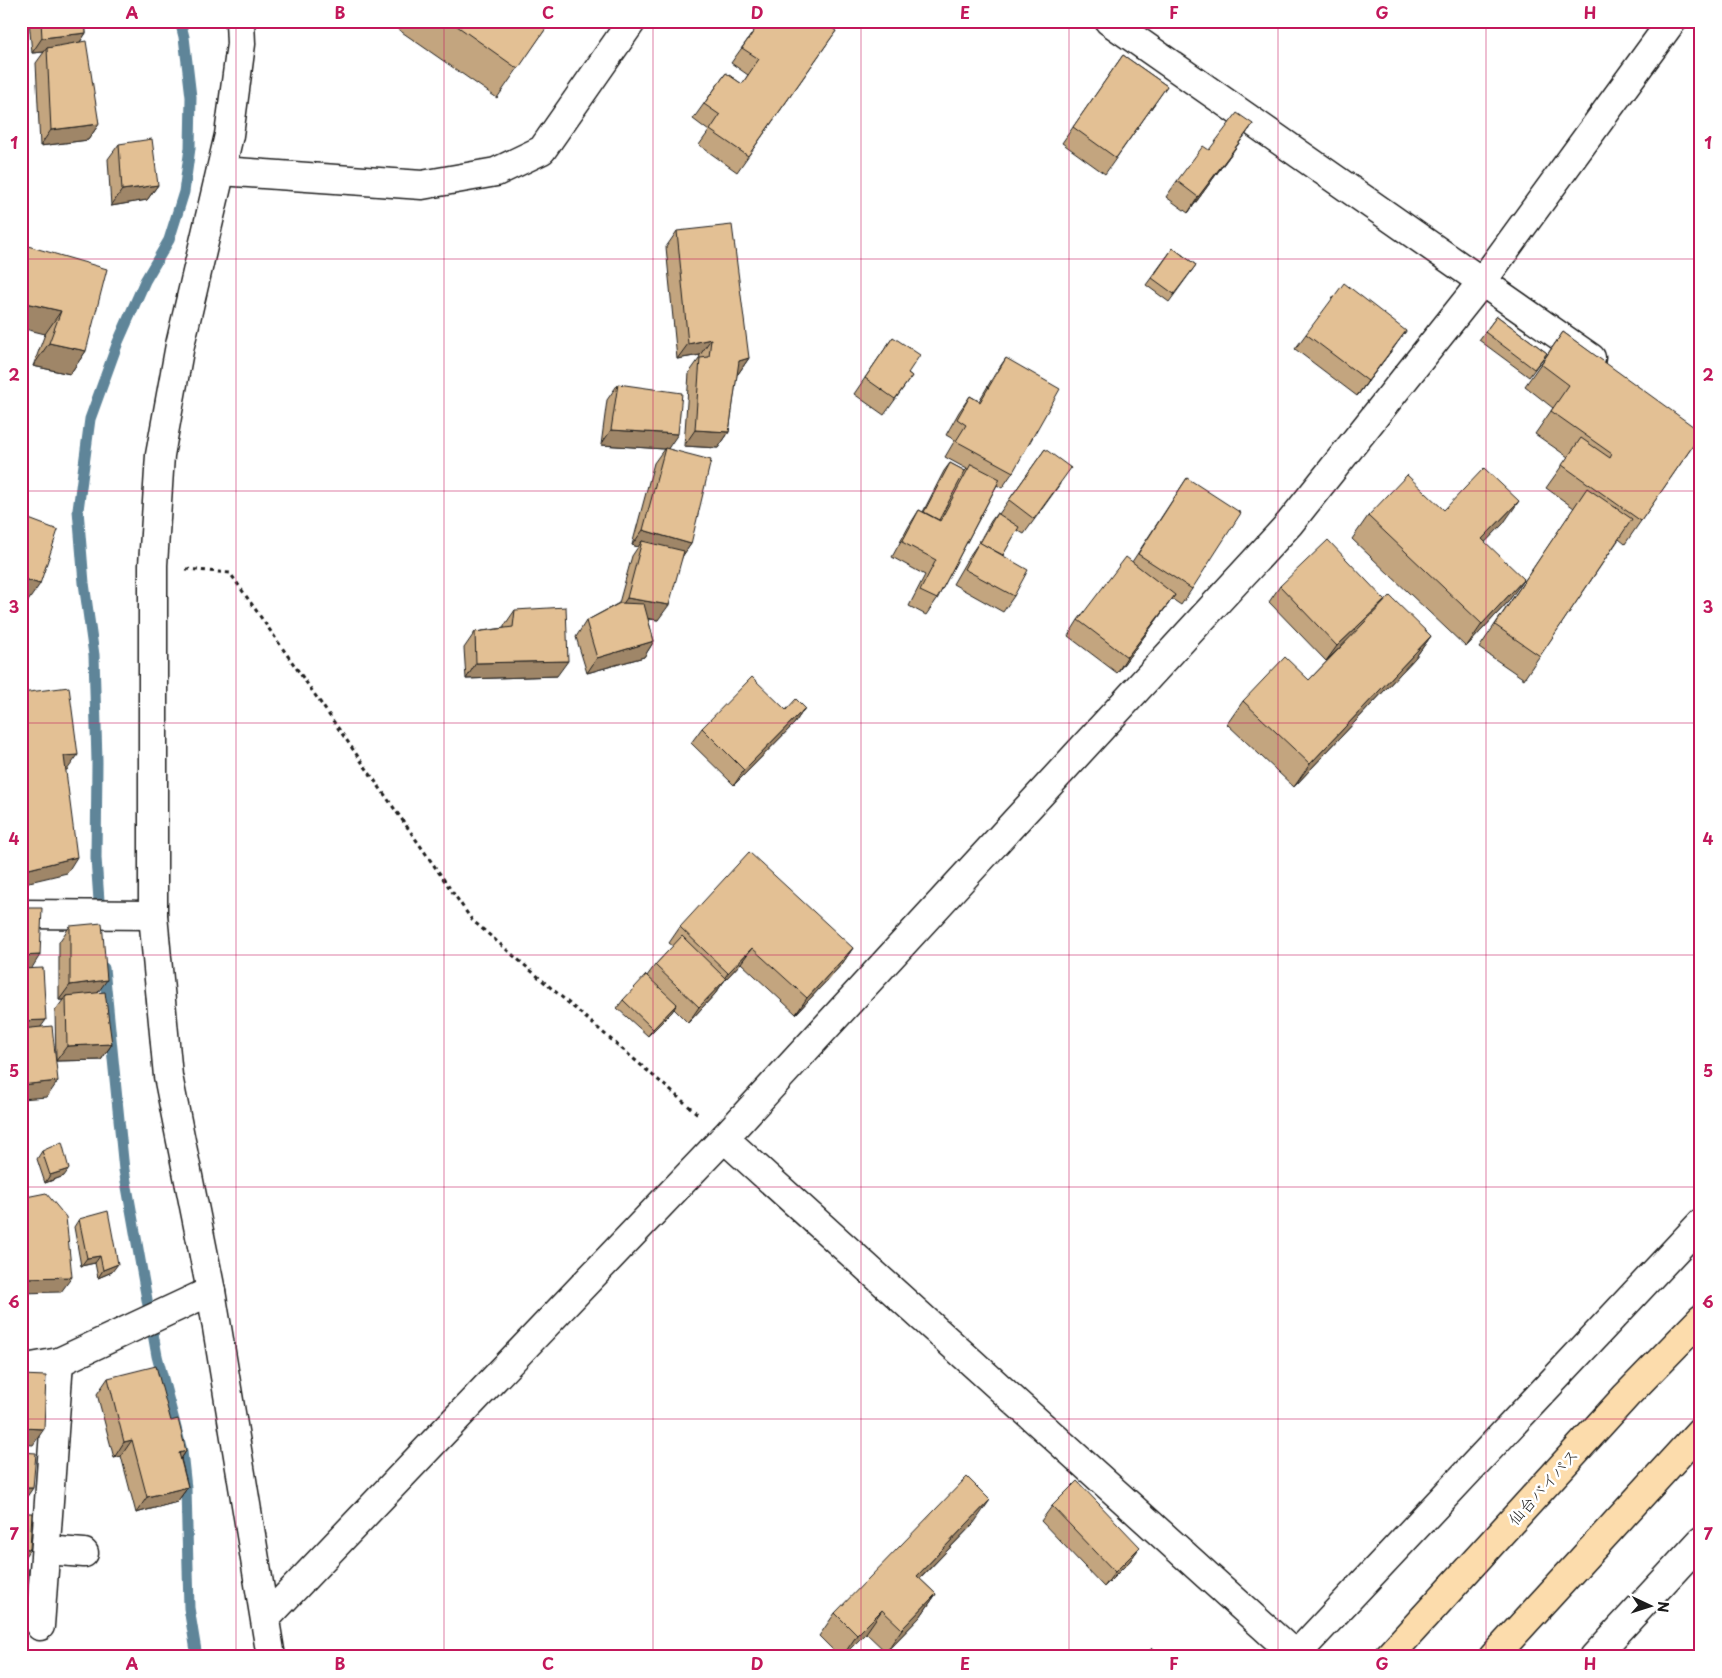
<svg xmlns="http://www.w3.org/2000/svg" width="1722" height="1678" font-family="'Playpen Sans','Klee One',sans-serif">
<rect width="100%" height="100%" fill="#fff"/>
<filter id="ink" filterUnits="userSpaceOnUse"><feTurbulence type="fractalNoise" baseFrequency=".02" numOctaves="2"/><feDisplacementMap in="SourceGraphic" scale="10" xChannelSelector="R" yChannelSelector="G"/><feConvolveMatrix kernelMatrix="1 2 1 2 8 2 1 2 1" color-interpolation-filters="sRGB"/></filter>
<g filter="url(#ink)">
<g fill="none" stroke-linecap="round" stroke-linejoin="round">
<g stroke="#5f8599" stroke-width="11">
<path d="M 100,915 L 96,858 L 97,762 L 94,655 L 84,583 L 78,510 L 90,419 L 118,342 L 145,281 L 169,240 L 184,192 L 190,148 L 191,97 L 184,37 L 180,21"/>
<path d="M 104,968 L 124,1170 L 157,1356 L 182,1451 L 186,1488 L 189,1608 L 197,1657"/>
</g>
<defs>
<g id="minor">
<path d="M 240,21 L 241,44 L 229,135 L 180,345 L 160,455 L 153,565 L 153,915 L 168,1076 L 211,1291 L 271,1657"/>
<path d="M 1109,21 L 1591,358"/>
<path d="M 221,171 L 422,185 L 496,172 L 542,150 L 632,21"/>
<path d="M 21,914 L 153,915"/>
<path d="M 724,1138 L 1295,1655"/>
<path d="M 21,1369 L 59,1362 L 211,1291"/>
<path d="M 46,1550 L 84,1553"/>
<path d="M 266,1618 L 724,1138 L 1289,524 L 1481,283 L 1672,21"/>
<path d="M 40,1626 L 59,1362"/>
<path d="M 1294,1657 L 1701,1223"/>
<path d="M 1594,1657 L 1701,1541"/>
</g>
<g id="highway">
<path d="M 1388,1657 L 1626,1396 L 1701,1319"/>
<path d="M 1493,1657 L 1701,1430"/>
</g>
</defs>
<use href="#minor" stroke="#1c1c1c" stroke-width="31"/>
<use href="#highway" stroke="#1c1c1c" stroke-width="31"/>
<path stroke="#1c1c1c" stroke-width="3" stroke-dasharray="4 4" stroke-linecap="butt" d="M 186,569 L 230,573 L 472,920 L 699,1115"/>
<use href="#minor" stroke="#fff" stroke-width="28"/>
<use href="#highway" stroke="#fcdcac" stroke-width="28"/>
</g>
<g fill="#c3a57f" stroke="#1c1c1c">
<path d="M 29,21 L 85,21 L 86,33 L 80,42 L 99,124 L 88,140 L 40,146 L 36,63 L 44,52 L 32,53 Z"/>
<path d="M 386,21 L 551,21 L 497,98 Z"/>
<path d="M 761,21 L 836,31 L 737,172 L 699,145 L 709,131 L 693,119 L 726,73 L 742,84 L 748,75 L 731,63 Z"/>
<path d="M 1123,55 L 1167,86 L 1105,174 L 1062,143 Z"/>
<path d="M 1253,124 L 1188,213 L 1166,197 L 1177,181 L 1209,150 Z"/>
<path d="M 119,144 L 158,185 L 147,200 L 111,206 L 108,159 Z"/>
<path d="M 677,231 L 749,358 L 738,374 L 737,374 L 729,432 L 718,448 L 684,446 L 689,373 L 699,359 L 700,355 L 677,359 L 666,247 Z"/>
<path d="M 21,244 L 86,351 L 70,374 L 33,366 L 45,334 Z"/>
<path d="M 1173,248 L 1196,265 L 1169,302 L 1146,285 Z"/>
<path d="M 1497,316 L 1547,353 L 1529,377 L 1479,340 Z"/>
<path d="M 1563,332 L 1701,434 L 1625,544 L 1619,539 L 1524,679 L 1479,648 L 1574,508 L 1546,488 L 1568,457 L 1535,434 L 1553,408 L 1525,386 Z"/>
<path d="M 1306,334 L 1395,346 L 1357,396 L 1295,349 Z"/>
<path d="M 893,337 L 908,373 L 912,376 L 884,415 L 854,394 Z"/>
<path d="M 1006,358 L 1013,472 L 1002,488 L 997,485 L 937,599 L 926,615 L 909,606 L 925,575 L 892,557 L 909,526 L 919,510 L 923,512 L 944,471 L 950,463 L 965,471 L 967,469 L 945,457 L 955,440 L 946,435 L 959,412 L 970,396 L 979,401 L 995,374 Z"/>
<path d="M 618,384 L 668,448 L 691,544 L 683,555 L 658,620 L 648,619 L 654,641 L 644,657 L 587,673 L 576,637 L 586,621 L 619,603 L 632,556 L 638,547 L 632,545 L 654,463 L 664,449 L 601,445 L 607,400 Z"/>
<path d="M 1045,449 L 1060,484 L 1024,534 L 1017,530 L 1003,555 L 1014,596 L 1003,612 L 953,584 L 968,558 L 979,542 L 991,521 L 997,513 L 999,514 Z"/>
<path d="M 1187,478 L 1192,589 L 1181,605 L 1172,599 L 1117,673 L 1068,636 L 1078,620 L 1132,562 Z"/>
<path d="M 1444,510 L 1503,524 L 1485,542 L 1508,602 L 1466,647 L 1352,539 L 1368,516 Z"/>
<path d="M 1280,586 L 1380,606 L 1431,636 L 1415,658 L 1294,787 L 1227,724 L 1243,701 L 1309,680 L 1339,649 L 1326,661 L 1269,602 Z"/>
<path d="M 515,610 L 557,676 L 466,679 L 464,648 L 475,632 L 504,628 L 504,626 Z"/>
<path d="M 805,708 L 794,724 L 734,785 L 691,743 L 702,728 L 786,710 Z"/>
<path d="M 70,926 L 98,993 L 112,1044 L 101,1060 L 56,1061 L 55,1011 L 63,1000 L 59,1000 L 59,942 Z"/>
<path d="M 680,927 L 853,948 L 842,964 L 796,1014 L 741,963 L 725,980 L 715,994 L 688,1023 L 674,1009 L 648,1036 L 617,1008 L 623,1000 L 647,976 L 655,965 L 673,946 L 669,943 Z"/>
<path d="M 42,1151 L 64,1176 L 45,1183 L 37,1159 Z"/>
<path d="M 79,1219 L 112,1272 L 98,1278 L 95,1263 L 81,1266 L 74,1227 Z"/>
<path d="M 108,1378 L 171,1421 L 186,1451 L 181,1459 L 188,1487 L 177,1502 L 136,1513 L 121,1456 L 114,1458 L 97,1394 Z"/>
<path d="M 1052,1506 L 1140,1547 L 1129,1562 L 1104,1587 L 1041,1521 Z"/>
<path d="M 974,1523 L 920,1579 L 936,1594 L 920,1617 L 886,1652 L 866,1633 L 842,1657 L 840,1657 L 819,1636 L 835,1613 Z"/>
</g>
<g fill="#9f8668" stroke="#1c1c1c">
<path d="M 86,33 L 76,48 L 47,48 L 44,52 L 32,53 L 42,38 Z"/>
<path d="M 99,124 L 88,140 L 40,146 L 51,130 Z"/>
<path d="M 1253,124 L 1242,139 L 1188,213 L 1198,197 Z"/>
<path d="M 158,185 L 147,200 L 111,206 L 122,190 Z"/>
<path d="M 21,302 L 61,311 L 45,334 L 21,328 Z"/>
<path d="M 1406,331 L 1395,346 L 1357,396 L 1368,381 Z"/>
<path d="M 711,339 L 700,355 L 677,359 L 688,344 Z"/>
<path d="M 49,343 L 86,351 L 70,374 L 33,366 Z"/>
<path d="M 749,358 L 738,374 L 728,376 L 739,361 Z"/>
<path d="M 611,430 L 678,434 L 667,450 L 665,448 L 664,449 L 601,445 Z"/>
<path d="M 695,430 L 729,432 L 718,448 L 684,446 Z"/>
<path d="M 1519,501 L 1503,524 L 1466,562 L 1482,539 Z"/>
<path d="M 643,530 L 691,544 L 680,560 L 642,541 L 638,547 L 632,545 Z"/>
<path d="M 21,578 L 40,584 L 24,607 L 21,606 Z"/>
<path d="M 1524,579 L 1508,602 L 1466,647 L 1482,624 Z"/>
<path d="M 1175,595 L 1164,610 L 1117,673 L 1127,657 Z"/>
<path d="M 627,598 L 669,605 L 658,620 L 616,614 Z"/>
<path d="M 1385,600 L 1374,615 L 1326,661 L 1337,646 Z"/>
<path d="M 1431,636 L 1415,658 L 1294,787 L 1310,764 Z"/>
<path d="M 654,641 L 644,657 L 587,673 L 597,658 Z"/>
<path d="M 568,661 L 557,676 L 466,679 L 476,663 Z"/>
<path d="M 805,708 L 794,724 L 734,785 L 744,770 Z"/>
<path d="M 78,755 L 67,770 L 53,771 L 64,756 Z"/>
<path d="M 77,857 L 67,873 L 21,884 L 21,871 Z"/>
<path d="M 752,948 L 741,963 L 725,980 L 715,994 L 688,1023 L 699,1007 L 718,987 L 728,973 Z"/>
<path d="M 853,948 L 842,964 L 796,1014 L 807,998 Z"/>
<path d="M 40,955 L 30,971 L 21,971 L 21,956 Z"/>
<path d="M 107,980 L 96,995 L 66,996 L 63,1000 L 59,1000 L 70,985 Z"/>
<path d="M 677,1004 L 672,1012 L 648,1036 L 653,1029 Z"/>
<path d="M 46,1020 L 35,1035 L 21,1036 L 21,1021 Z"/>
<path d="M 112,1044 L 101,1060 L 56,1061 L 67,1046 Z"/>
<path d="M 58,1081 L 47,1097 L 21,1099 L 21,1085 Z"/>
<path d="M 69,1169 L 64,1176 L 45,1183 L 50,1175 Z"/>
<path d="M 100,1256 L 95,1263 L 81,1266 L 87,1258 Z"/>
<path d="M 118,1264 L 112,1272 L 98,1278 L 103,1270 Z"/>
<path d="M 72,1277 L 61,1292 L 21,1293 L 21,1278 Z"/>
<path d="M 21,1428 L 44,1429 L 33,1445 L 21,1444 Z"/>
<path d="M 132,1440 L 121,1456 L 114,1458 L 124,1442 Z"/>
<path d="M 186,1451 L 176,1467 L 179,1453 Z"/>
<path d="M 188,1487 L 177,1502 L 136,1513 L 147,1497 Z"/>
<path d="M 21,1488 L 33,1488 L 22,1504 L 21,1504 Z"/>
<path d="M 990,1500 L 974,1523 L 901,1598 L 917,1576 Z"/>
<path d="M 1140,1547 L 1129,1562 L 1104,1587 L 1115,1572 Z"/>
<path d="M 21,1548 L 30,1549 L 21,1562 Z"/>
<path d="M 936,1594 L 920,1617 L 886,1652 L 902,1629 Z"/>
<path d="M 21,1606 L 27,1607 L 21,1615 Z"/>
<path d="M 882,1610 L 866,1633 L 842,1657 L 857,1635 Z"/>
</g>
<g fill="#e3c094" stroke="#1c1c1c">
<path d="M 41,21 L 85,21 L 86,33 L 42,38 Z"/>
<path d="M 450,21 L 551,21 L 518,69 Z"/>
<path d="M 761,21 L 822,21 L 836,31 L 748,156 L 710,130 L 720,115 L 704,104 L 726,73 L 742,84 L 759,59 L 742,48 Z"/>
<path d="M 86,41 L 99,124 L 51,130 L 47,48 Z"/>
<path d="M 1123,55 L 1167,86 L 1116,158 L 1073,127 Z"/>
<path d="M 1237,113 L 1253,124 L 1198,197 L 1177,181 L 1203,146 L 1209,150 Z"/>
<path d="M 152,139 L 158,185 L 122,190 L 119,144 Z"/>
<path d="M 732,225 L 749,358 L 739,361 L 729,432 L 695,430 L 700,358 L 709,357 L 711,339 L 688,344 L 677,231 Z"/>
<path d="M 21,244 L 107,269 L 86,351 L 49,343 L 61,311 L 21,302 Z"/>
<path d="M 1173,248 L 1196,265 L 1174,294 L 1152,278 Z"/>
<path d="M 1344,283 L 1406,331 L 1368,381 L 1306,334 Z"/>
<path d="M 1497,316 L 1547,353 L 1534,369 L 1485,332 Z"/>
<path d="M 1563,332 L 1701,432 L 1701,434 L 1641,521 L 1562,465 L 1581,438 L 1610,458 L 1612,454 L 1551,411 L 1569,385 L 1541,364 Z"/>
<path d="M 893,337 L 920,355 L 908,373 L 912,376 L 895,399 L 865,378 Z"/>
<path d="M 1006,358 L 1060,389 L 1013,472 L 956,441 L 966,425 L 957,419 L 970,396 L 980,402 Z"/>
<path d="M 618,384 L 682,393 L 678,434 L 611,430 Z"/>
<path d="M 665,448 L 711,460 L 691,544 L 643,530 Z"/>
<path d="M 1045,449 L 1071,468 L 1034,519 L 1009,500 Z"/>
<path d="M 950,463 L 965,471 L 939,520 L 924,512 Z"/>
<path d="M 971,464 L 1000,479 L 937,599 L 920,591 L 936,560 L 902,542 L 919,510 L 940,521 Z"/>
<path d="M 1484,468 L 1519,501 L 1482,539 L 1524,579 L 1482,624 L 1368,516 L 1407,475 L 1444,510 Z"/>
<path d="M 1187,478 L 1241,513 L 1192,589 L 1138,554 Z"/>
<path d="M 1587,488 L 1632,519 L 1540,656 L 1495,625 Z"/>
<path d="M 997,513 L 1019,527 L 1003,555 L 980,543 Z"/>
<path d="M 21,516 L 58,530 L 40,584 L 21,578 Z"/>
<path d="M 1328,540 L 1385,600 L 1337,646 L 1280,586 Z"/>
<path d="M 642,541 L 684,551 L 669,605 L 627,598 Z"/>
<path d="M 979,542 L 1028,570 L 1014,596 L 964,569 Z"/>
<path d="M 1126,557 L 1175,595 L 1127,657 L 1078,620 Z"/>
<path d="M 1390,596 L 1431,636 L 1310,764 L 1243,701 L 1285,657 L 1309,680 Z"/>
<path d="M 620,603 L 644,604 L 654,641 L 597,658 L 586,621 Z"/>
<path d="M 566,607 L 568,661 L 476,663 L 475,632 L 513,627 L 515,610 Z"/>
<path d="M 752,677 L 786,710 L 796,699 L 805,708 L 744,770 L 702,728 Z"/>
<path d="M 69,687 L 78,755 L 64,756 L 77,857 L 21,871 L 21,847 L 23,846 L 21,837 L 21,693 Z"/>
<path d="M 749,852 L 853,948 L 807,998 L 752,948 L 728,973 L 680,927 Z"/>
<path d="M 21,908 L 42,908 L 40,955 L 21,956 Z"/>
<path d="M 102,923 L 107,980 L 70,985 L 70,926 Z"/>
<path d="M 682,936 L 726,979 L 699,1007 L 655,965 Z"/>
<path d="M 43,968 L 46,1020 L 21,1021 L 21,969 Z"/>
<path d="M 646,975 L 677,1004 L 653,1029 L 623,1000 Z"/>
<path d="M 105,992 L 112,1044 L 67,1046 L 66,996 Z"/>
<path d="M 52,1026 L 58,1081 L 21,1085 L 21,1029 Z"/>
<path d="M 62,1142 L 69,1169 L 50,1175 L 42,1151 Z"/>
<path d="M 21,1155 L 25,1176 L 21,1177 Z"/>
<path d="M 46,1193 L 66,1217 L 72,1277 L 21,1278 L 21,1198 Z"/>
<path d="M 108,1211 L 118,1264 L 103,1270 L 100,1256 L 87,1258 L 79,1219 Z"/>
<path d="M 156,1366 L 171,1421 L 178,1419 L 186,1451 L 179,1453 L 188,1487 L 147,1497 L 132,1440 L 124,1442 L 108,1378 Z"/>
<path d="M 21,1375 L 46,1376 L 44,1429 L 21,1428 Z"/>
<path d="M 21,1452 L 36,1453 L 33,1488 L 21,1488 Z"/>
<path d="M 967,1477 L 990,1500 L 917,1576 L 936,1594 L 902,1629 L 882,1610 L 857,1635 L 835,1613 Z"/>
<path d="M 1077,1481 L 1140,1547 L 1115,1572 L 1052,1506 Z"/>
<path d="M 21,1513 L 32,1513 L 30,1549 L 21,1548 Z"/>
<path d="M 21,1569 L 28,1569 L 27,1607 L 21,1606 Z"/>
<path d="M 1152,1648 L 1161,1657 L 1143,1657 Z"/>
</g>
</g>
<path fill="none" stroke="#c2185b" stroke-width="1" stroke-opacity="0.55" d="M 236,21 L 236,1657M 444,21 L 444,1657M 653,21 L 653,1657M 861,21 L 861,1657M 1069,21 L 1069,1657M 1278,21 L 1278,1657M 1486,21 L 1486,1657M 21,259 L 1701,259M 21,491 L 1701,491M 21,723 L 1701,723M 21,955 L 1701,955M 21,1187 L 1701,1187M 21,1419 L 1701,1419"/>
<g text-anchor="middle" stroke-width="5" stroke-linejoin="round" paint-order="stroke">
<g font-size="16" fill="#1c1c1c" stroke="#fff">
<text transform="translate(1543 1487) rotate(-48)" y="6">仙台バイパス</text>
</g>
</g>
<rect width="1722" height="1678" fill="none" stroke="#fff" stroke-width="55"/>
<g transform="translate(1650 1606) rotate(94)" stroke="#ffffff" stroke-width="4" paint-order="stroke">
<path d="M0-4L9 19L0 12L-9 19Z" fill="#1c1c1c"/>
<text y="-8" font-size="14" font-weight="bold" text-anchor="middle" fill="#1c1c1c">N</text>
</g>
<rect x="28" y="28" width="1666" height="1622" fill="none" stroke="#c2185b" stroke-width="2"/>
<g font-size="16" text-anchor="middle" font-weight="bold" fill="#c2185b">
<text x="132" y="19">A</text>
<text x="340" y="19">B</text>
<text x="548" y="19">C</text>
<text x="757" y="19">D</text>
<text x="965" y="19">E</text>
<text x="1174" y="19">F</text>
<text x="1382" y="19">G</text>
<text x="1590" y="19">H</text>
<text x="14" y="149">1</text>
<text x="1708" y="149">1</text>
<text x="14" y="381">2</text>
<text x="1708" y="381">2</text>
<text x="14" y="613">3</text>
<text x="1708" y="613">3</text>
<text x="14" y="845">4</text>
<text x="1708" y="845">4</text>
<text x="14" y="1077">5</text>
<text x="1708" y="1077">5</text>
<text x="14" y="1308">6</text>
<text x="1708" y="1308">6</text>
<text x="14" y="1540">7</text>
<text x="1708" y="1540">7</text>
<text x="132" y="1670">A</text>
<text x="340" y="1670">B</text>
<text x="548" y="1670">C</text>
<text x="757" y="1670">D</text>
<text x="965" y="1670">E</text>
<text x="1174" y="1670">F</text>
<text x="1382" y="1670">G</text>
<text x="1590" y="1670">H</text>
</g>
</svg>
